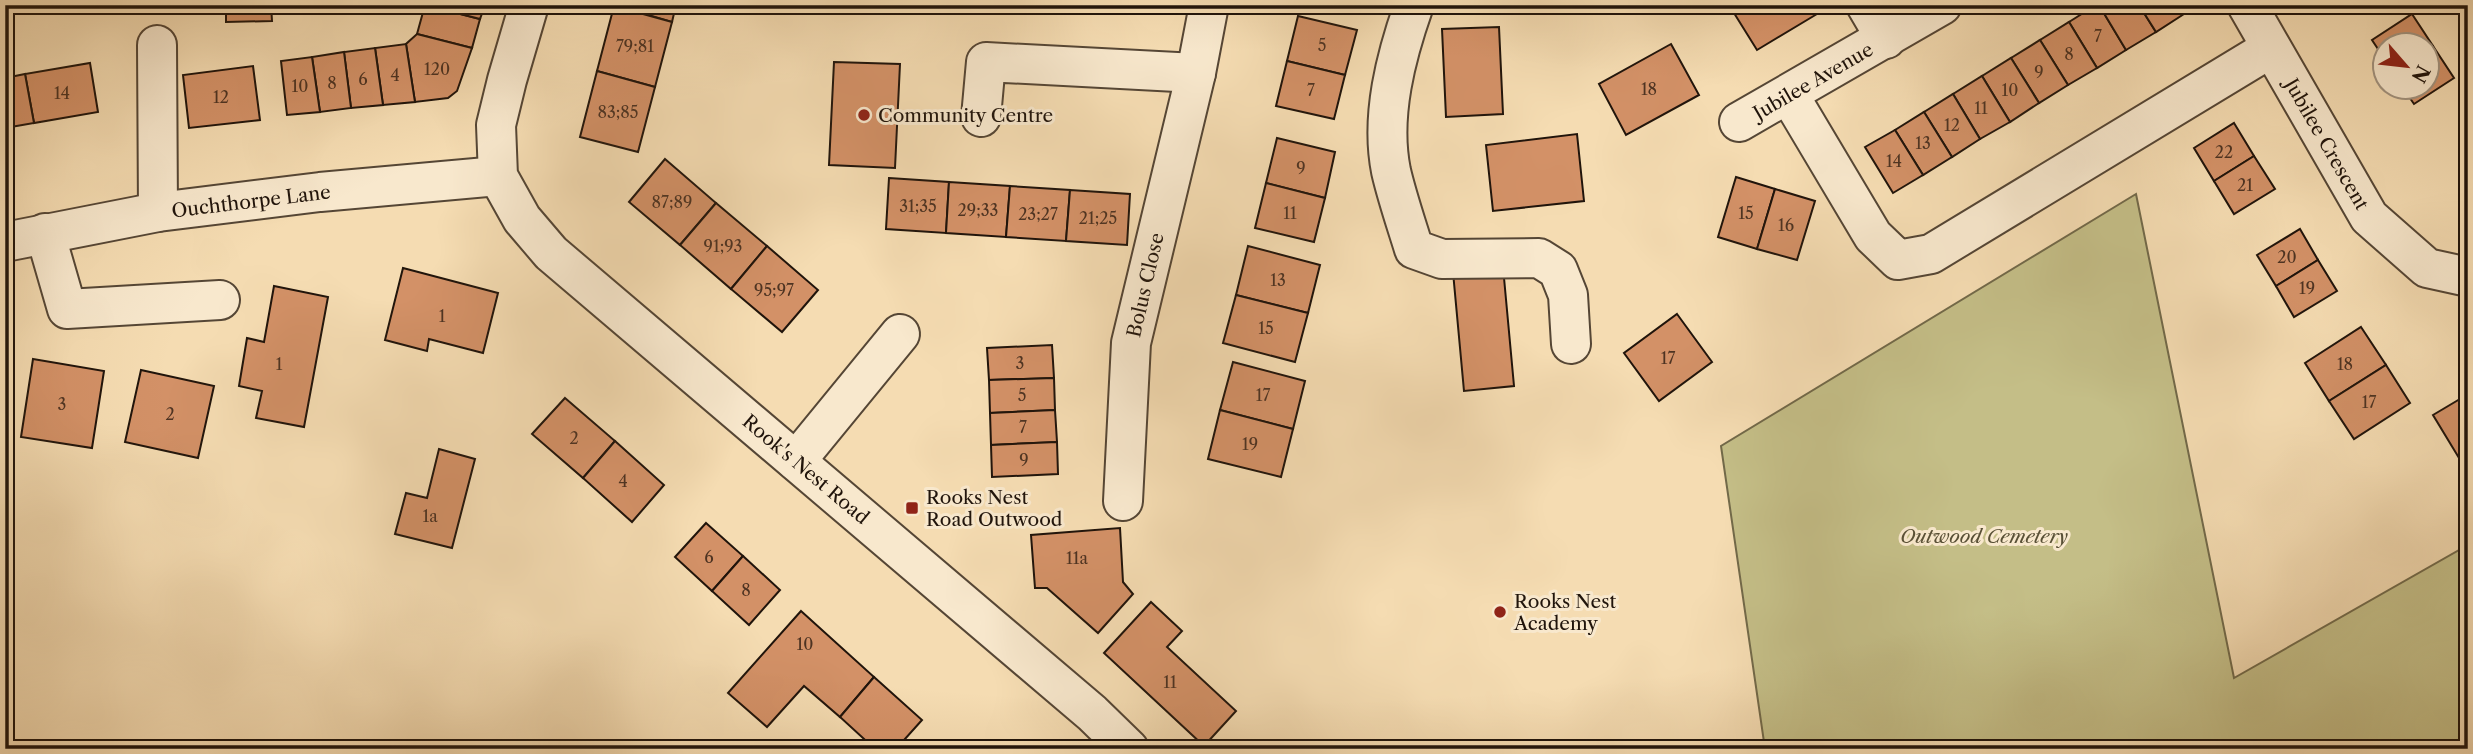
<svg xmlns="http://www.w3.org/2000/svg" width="2473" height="754" font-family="'Libre Caslon Text',serif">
<rect width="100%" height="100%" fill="#f5dcb2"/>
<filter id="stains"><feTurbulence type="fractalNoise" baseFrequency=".00286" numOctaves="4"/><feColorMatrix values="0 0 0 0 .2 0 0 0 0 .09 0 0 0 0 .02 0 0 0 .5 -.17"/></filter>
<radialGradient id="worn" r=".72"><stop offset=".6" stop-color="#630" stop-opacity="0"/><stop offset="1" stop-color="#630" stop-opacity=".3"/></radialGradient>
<path fill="#c4be87" stroke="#726949" stroke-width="2" d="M 2136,194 L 2234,678 L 2468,545 L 2468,749 L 1765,749 L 1721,446 Z"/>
<g fill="#d39167" stroke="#20140b" stroke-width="2">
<path d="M 226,5 L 271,5 L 272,21 L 226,22 Z"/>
<path d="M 425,5 L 480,19 L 472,48 L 417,34 Z"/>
<path d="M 425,5 L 485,5 L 480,19 Z"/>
<path d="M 614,5 L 676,5 L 672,22 Z"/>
<path d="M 1729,5 L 1812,5 L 1817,14 L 1757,50 Z"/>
<path d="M 2096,5 L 2099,5 L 2126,50 L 2097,68 L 2069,22 Z"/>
<path d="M 2099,5 L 2139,5 L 2156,32 L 2126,50 Z"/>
<path d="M 2139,5 L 2179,5 L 2184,14 L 2156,32 Z"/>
<path d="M 614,6 L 672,22 L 655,87 L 597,71 Z"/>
<path d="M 2412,14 L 2433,46 L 2428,49 L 2428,46 L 2386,46 L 2386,61 L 2372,40 Z"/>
<path d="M 1298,16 L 1357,30 L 1345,75 L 1287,61 Z"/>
<path d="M 2069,22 L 2097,68 L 2068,85 L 2040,40 Z"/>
<path d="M 1499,27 L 1503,114 L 1446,117 L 1442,29 Z"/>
<path d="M 417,34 L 472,48 L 457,91 L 448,98 L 415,102 L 406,44 Z"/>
<path d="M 2040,40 L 2068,85 L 2039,103 L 2011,58 Z"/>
<path d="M 406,44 L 415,102 L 383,105 L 375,48 Z"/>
<path d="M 1671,44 L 1699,95 L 1626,135 L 1599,84 Z"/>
<path d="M 2433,46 L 2454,78 L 2414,104 L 2403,88 L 2428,88 L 2428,49 Z"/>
<path d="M 375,48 L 383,105 L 351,108 L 344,52 Z"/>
<path d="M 344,52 L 351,108 L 320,112 L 312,57 Z"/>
<path d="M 312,57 L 320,112 L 287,115 L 281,61 Z"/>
<path d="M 2011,58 L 2039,103 L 2010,122 L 1982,76 Z"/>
<path d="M 1287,61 L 1345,75 L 1334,119 L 1276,106 Z"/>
<path d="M 834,62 L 900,64 L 895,168 L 829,165 Z"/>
<path d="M 90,63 L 98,112 L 34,123 L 25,74 Z"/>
<path d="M 253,66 L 260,120 L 189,128 L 183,75 Z"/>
<path d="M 597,71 L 655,87 L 638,152 L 580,137 Z"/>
<path d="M 25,74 L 34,123 L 5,128 L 5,78 Z"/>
<path d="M 1982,76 L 2010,122 L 1980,139 L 1953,94 Z"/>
<path d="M 1953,94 L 1980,139 L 1952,157 L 1924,112 Z"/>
<path d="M 1924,112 L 1952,157 L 1923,175 L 1895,130 Z"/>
<path d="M 2234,123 L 2254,156 L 2214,181 L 2194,148 Z"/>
<path d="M 1895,130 L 1923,175 L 1893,193 L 1865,147 Z"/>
<path d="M 1577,134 L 1584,201 L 1493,211 L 1486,145 Z"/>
<path d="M 1277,138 L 1335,152 L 1325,198 L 1266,183 Z"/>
<path d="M 2254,156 L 2275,189 L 2234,214 L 2214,181 Z"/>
<path d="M 665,159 L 716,203 L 680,245 L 629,202 Z"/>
<path d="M 1736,177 L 1775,189 L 1757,249 L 1718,237 Z"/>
<path d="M 889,178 L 949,182 L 946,233 L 886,229 Z"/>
<path d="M 949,182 L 1010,186 L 1006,237 L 946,233 Z"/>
<path d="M 1266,183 L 1325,198 L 1314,242 L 1255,228 Z"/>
<path d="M 1010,186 L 1070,190 L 1066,241 L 1006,237 Z"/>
<path d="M 1775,189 L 1815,201 L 1797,260 L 1757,249 Z"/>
<path d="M 1070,190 L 1130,194 L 1127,245 L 1066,241 Z"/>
<path d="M 716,203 L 767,246 L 731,289 L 680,245 Z"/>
<path d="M 2300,229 L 2318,260 L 2276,286 L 2257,255 Z"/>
<path d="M 767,246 L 818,290 L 782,332 L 731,289 Z"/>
<path d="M 1248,246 L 1320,265 L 1308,313 L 1236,295 Z"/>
<path d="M 2318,260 L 2337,291 L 2294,317 L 2276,286 Z"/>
<path d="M 1503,267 L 1514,386 L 1464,391 L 1453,272 Z"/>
<path d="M 403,268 L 498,293 L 483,353 L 429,339 L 427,351 L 385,340 Z"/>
<path d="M 274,286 L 328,297 L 304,427 L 256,418 L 262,391 L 239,386 L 247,338 L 264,342 Z"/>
<path d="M 1236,295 L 1308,313 L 1295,362 L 1223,343 Z"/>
<path d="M 1677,314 L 1712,362 L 1659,401 L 1624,353 Z"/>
<path d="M 5,315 L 11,358 L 5,409 Z"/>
<path d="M 2361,327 L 2386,365 L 2329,401 L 2305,363 Z"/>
<path d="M 1052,345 L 1054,378 L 989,380 L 987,348 Z"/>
<path d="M 33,359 L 104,371 L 92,448 L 21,437 Z"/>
<path d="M 1233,362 L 1305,381 L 1293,429 L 1220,410 Z"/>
<path d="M 2386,365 L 2410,403 L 2354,439 L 2329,401 Z"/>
<path d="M 141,370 L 214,386 L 198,458 L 125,442 Z"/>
<path d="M 1054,378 L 1055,410 L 990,413 L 989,380 Z"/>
<path d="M 2465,396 L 2468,400 L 2468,453 L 2459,458 L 2433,415 Z"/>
<path d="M 565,398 L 615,441 L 583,478 L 532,434 Z"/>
<path d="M 1055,410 L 1057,442 L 991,445 L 990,413 Z"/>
<path d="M 1220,410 L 1293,429 L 1281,477 L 1208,459 Z"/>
<path d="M 615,441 L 664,485 L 632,522 L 583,478 Z"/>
<path d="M 1057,442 L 1058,474 L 992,477 L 991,445 Z"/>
<path d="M 439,449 L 475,459 L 452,548 L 395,534 L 406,493 L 427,498 Z"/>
<path d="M 706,523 L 743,556 L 712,591 L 675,557 Z"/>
<path d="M 1120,528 L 1123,582 L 1133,594 L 1098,633 L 1047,588 L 1035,588 L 1031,535 Z"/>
<path d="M 743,556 L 780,590 L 749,625 L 712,591 Z"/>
<path d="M 1151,602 L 1182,631 L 1167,647 L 1236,711 L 1204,746 L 1104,653 Z"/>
<path d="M 801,611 L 874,677 L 840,717 L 804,686 L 767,727 L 728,693 Z"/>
<path d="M 874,677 L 922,720 L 896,749 L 875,749 L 840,717 Z"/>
</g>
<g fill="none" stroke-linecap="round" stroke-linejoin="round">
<defs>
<g id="minor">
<path d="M 529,5 L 507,80 L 496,125 L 498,176 L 522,219 L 551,253 L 1092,713 L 1129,749"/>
<path d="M 1414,5 C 1396,56 1380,116 1391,171 C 1397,197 1406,223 1414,249 L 1442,259 L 1539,258 L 1558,270 L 1568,295 L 1571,344"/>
<path d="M 1866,5 L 1886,39"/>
<path d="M 2247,5 L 2369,217 L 2427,268 L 2468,277"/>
<path d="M 157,45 L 158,212"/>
<path d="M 1789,95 L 1873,236 L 1898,260 L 1931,254 L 2271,48"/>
<path d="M 981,117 L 986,62 L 1196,73"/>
<path d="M 1739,122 L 1942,5"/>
<path d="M 45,233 L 67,309 L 220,300"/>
<path d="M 5,242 L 158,212 L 320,192 L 498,176"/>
<path d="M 796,461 L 900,334"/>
<path d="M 1123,501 L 1131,343 L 1196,73 L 1209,5"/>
</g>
</defs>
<use href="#minor" stroke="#554635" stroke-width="42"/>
<use href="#minor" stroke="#f8e8cd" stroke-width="38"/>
</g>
<g fill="#8f2418" stroke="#f8e8cd" stroke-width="2.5">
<circle cx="864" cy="115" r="7"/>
<rect x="905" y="501" width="14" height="14" rx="3.5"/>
<circle cx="1500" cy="612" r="7"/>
</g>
<g text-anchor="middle" stroke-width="6" stroke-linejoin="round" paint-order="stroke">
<g font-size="16" fill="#4d3322">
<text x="2098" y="42">7</text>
<text x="1322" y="51">5</text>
<text x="635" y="52">79;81</text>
<text x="2069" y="60">8</text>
<text x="437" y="75">120</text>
<text x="2039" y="78">9</text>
<text x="395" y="81">4</text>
<text x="363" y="85">6</text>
<text x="332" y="89">8</text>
<text x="300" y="92">10</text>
<text x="1649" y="95">18</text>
<text x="1311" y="96">7</text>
<text x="2010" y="96">10</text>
<text x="62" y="99">14</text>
<text x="221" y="103">12</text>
<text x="1981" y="114">11</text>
<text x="618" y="118">83;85</text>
<text x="1952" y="131">12</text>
<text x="1923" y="149">13</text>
<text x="2224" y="158">22</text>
<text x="1894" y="167">14</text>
<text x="1301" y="174">9</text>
<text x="2245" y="191">21</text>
<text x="672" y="208">87;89</text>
<text x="918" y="212">31;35</text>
<text x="978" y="216">29;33</text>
<text x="1290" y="219">11</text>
<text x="1746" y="219">15</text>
<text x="1038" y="220">23;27</text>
<text x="1098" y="224">21;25</text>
<text x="1786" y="231">16</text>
<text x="723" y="252">91;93</text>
<text x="2287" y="263">20</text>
<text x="1278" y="286">13</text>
<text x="2307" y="294">19</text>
<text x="774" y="296">95;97</text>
<text x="442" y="322">1</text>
<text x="1266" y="334">15</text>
<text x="1668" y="364">17</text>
<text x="1020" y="369">3</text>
<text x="279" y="370">1</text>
<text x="2345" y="370">18</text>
<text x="1022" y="401">5</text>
<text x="1263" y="401">17</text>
<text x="2369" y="408">17</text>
<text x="62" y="410">3</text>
<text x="170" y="420">2</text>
<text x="1023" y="433">7</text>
<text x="574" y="444">2</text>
<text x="1250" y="450">19</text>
<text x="1024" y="466">9</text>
<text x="623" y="487">4</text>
<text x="430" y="522">1a</text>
<text x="709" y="563">6</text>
<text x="1077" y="564">11a</text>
<text x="746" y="596">8</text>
<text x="805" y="650">10</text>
<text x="1170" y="688">11</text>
</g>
<g font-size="19" fill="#20140b" stroke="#f8e8cd">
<text transform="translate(1813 81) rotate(-30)" y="7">Jubilee Avenue</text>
<text transform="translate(2327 144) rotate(60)" y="7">Jubilee Crescent</text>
<text transform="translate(251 201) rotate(-7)" y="7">Ouchthorpe Lane</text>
<text transform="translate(1145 285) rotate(-77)" y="7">Bolus Close</text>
<text transform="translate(806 469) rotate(40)" y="7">Rook's Nest Road</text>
</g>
<g font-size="19" fill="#20140b" stroke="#f8e8cd" text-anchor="start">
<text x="878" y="122">Community Centre</text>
<text x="926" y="504">Rooks Nest<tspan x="926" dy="22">Road Outwood</tspan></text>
<text x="1514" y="608">Rooks Nest<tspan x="1514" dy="22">Academy</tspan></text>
</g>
<g font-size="19" font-style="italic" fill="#595036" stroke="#f8e8cd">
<text x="1984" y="543">Outwood Cemetery</text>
</g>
</g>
<rect width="2473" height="754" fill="none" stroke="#f5dcb2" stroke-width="28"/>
<rect x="7" y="7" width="2459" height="740" fill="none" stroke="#20140b" stroke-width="3.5"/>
<rect x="14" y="14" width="2445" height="726" fill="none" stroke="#20140b" stroke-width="2"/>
<g transform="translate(2406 66) rotate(118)"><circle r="33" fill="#f8e8cd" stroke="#a2937f" stroke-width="2"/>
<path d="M0-5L12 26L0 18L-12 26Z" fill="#8f2418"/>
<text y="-10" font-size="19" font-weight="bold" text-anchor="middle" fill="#20140b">N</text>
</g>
<rect width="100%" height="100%" filter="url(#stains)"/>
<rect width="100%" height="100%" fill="url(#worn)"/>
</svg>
